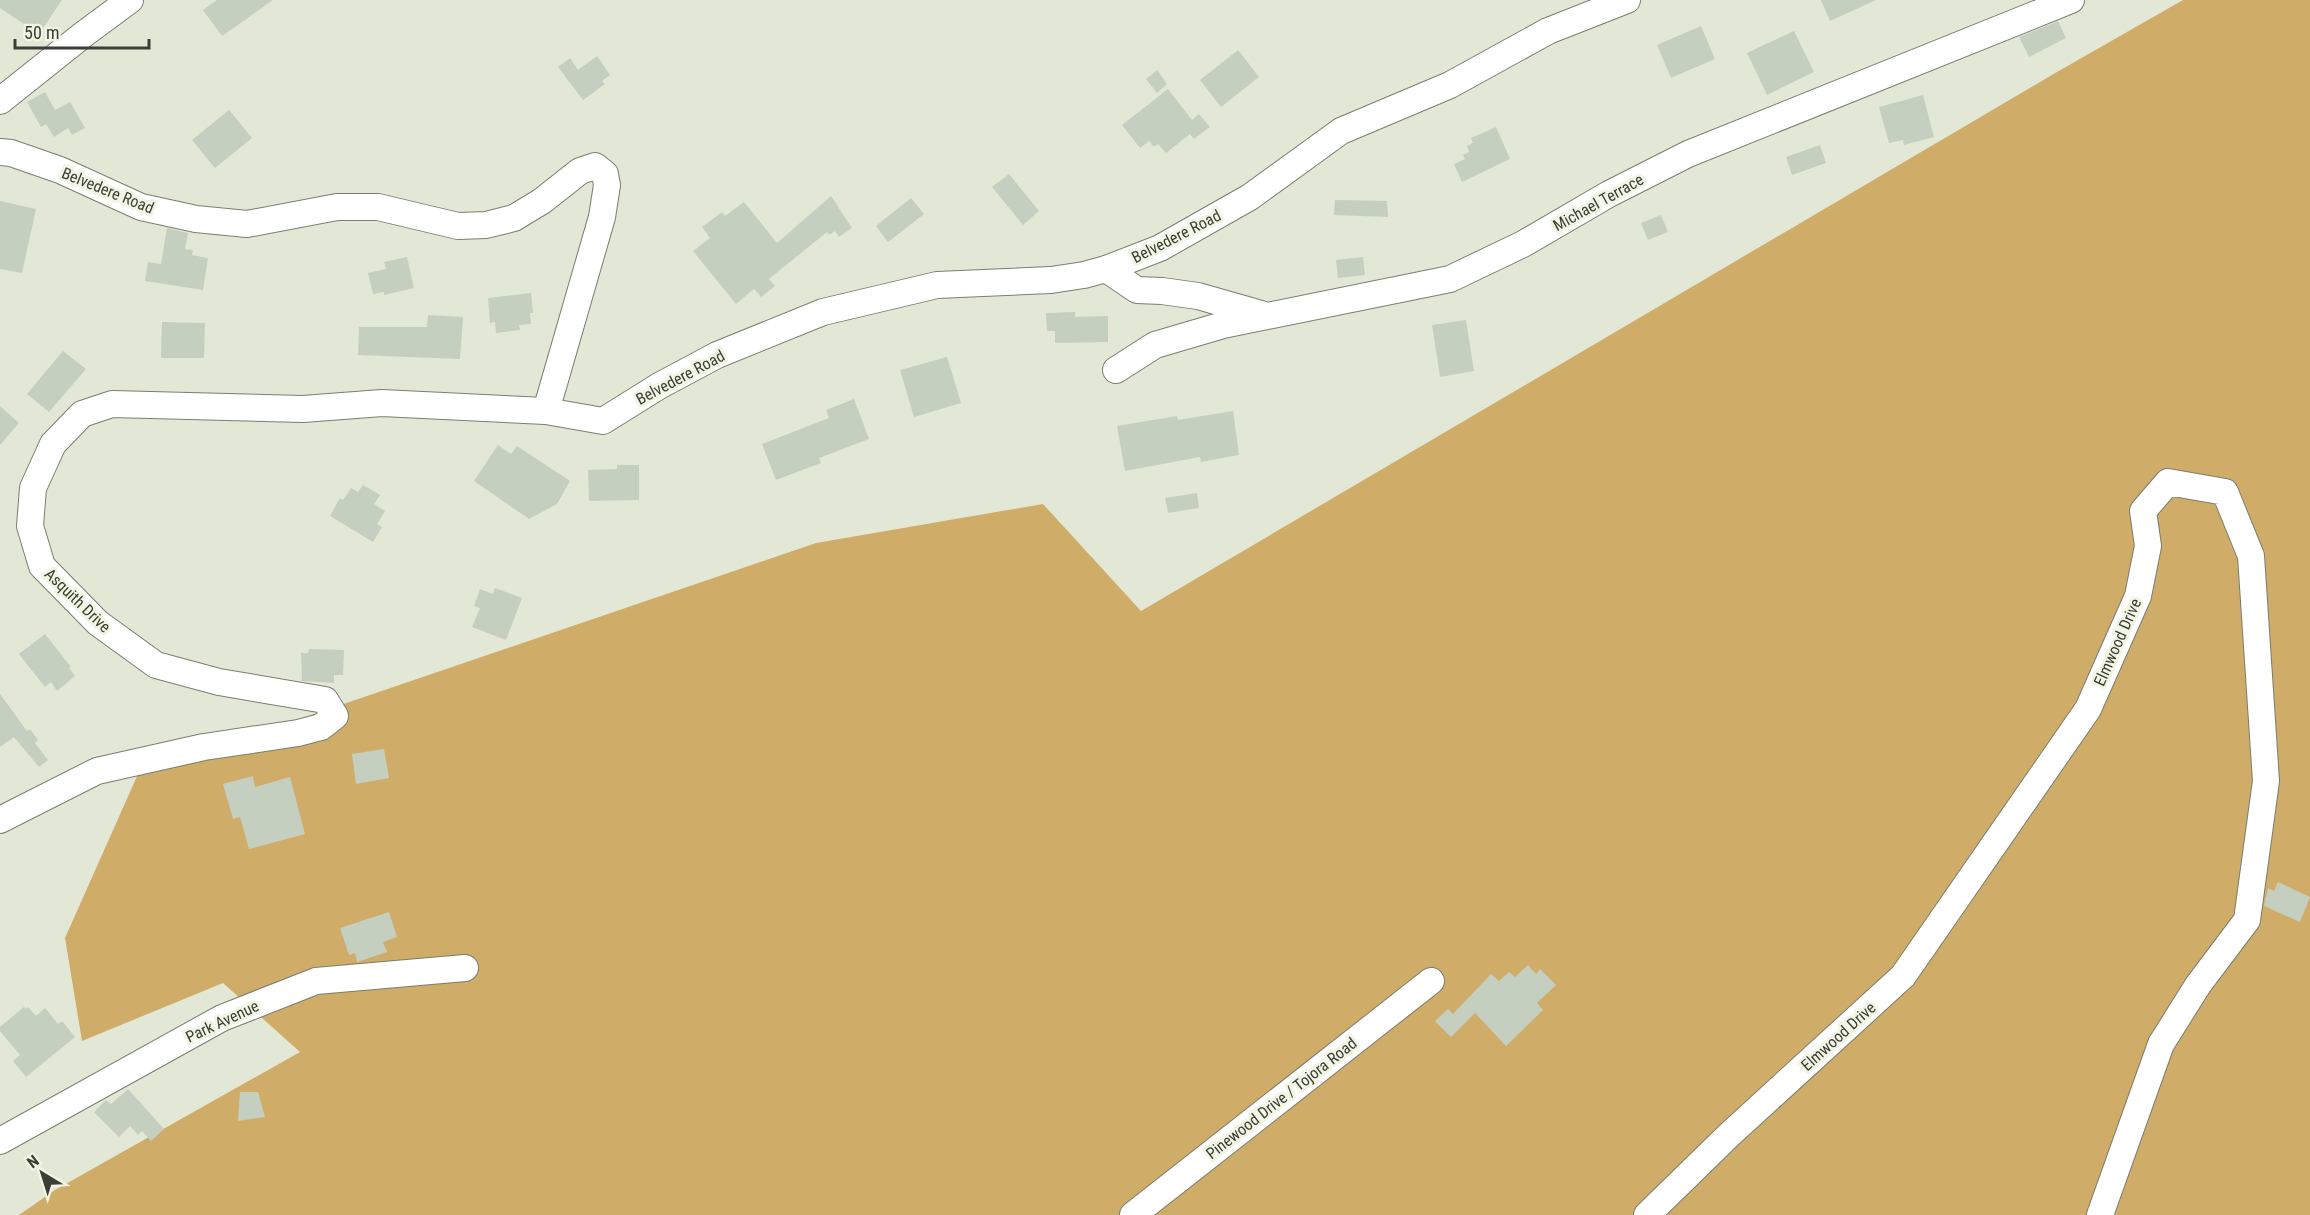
<svg xmlns="http://www.w3.org/2000/svg" width="2310" height="1215" font-family="'Roboto Condensed',sans-serif">
<rect width="100%" height="100%" fill="#e3e8d6"/>
<path fill="#d0ac69" d="M 2183,0 L 2310,0 L 2310,1215 L 19,1215 L 55,1190 L 300,1052 L 223,983 L 82,1041 L 65,938 L 138,774 L 816,543 L 1043,504 L 1141,611 L 2057,72 Z"/>
<g fill="#c4cfbf">
<path d="M 0,0 L 62,0 L 39,34 L 0,8 Z"/>
<path d="M 217,0 L 273,0 L 222,36 L 203,10 Z"/>
<path d="M 1821,0 L 1876,0 L 1830,21 Z"/>
<path d="M 2058,21 L 2066,38 L 2029,57 L 2019,37 Z"/>
<path d="M 1701,26 L 1715,59 L 1671,78 L 1657,45 Z"/>
<path d="M 1794,31 L 1814,72 L 1767,95 L 1747,53 Z"/>
<path d="M 1238,50 L 1259,77 L 1221,107 L 1200,80 Z"/>
<path d="M 597,56 L 610,75 L 602,81 L 605,84 L 583,100 L 558,67 L 570,58 L 578,70 Z"/>
<path d="M 1157,70 L 1167,84 L 1157,93 L 1146,79 Z"/>
<path d="M 1168,89 L 1192,120 L 1199,114 L 1210,127 L 1194,139 L 1190,134 L 1166,153 L 1158,144 L 1154,147 L 1149,141 L 1140,148 L 1122,125 Z"/>
<path d="M 45,92 L 55,110 L 70,102 L 85,128 L 72,135 L 68,128 L 54,137 L 46,124 L 41,127 L 27,102 Z"/>
<path d="M 1923,95 L 1934,137 L 1904,145 L 1903,140 L 1889,143 L 1879,107 Z"/>
<path d="M 229,110 L 252,138 L 215,168 L 192,140 Z"/>
<path d="M 1496,127 L 1510,159 L 1462,182 L 1454,164 L 1465,159 L 1463,155 L 1469,152 L 1467,146 L 1473,143 L 1471,138 Z"/>
<path d="M 1820,145 L 1826,163 L 1792,175 L 1786,157 Z"/>
<path d="M 1009,174 L 1039,211 L 1023,225 L 992,187 Z"/>
<path d="M 831,196 L 852,228 L 839,237 L 835,231 L 829,235 L 827,232 L 769,279 L 775,286 L 761,297 L 754,289 L 736,304 L 693,251 L 710,238 L 702,227 L 722,212 L 725,216 L 744,202 L 777,243 Z"/>
<path d="M 911,198 L 924,214 L 888,242 L 876,226 Z"/>
<path d="M 1335,200 L 1387,201 L 1388,217 L 1334,215 Z"/>
<path d="M 0,201 L 36,209 L 22,273 L 0,269 Z"/>
<path d="M 1661,215 L 1668,232 L 1648,240 L 1641,223 Z"/>
<path d="M 167,228 L 188,233 L 185,249 L 193,250 L 192,255 L 208,258 L 203,290 L 145,281 L 148,262 L 161,264 Z"/>
<path d="M 407,257 L 414,288 L 384,295 L 384,292 L 373,294 L 368,273 L 386,269 L 384,262 Z"/>
<path d="M 1363,257 L 1365,275 L 1338,278 L 1336,260 Z"/>
<path d="M 531,293 L 533,313 L 530,313 L 531,324 L 519,325 L 520,330 L 496,333 L 495,322 L 490,323 L 488,298 Z"/>
<path d="M 1075,312 L 1075,317 L 1108,316 L 1108,342 L 1055,343 L 1055,331 L 1047,331 L 1046,313 Z"/>
<path d="M 428,315 L 463,317 L 460,359 L 358,355 L 359,327 L 427,327 Z"/>
<path d="M 1466,320 L 1474,371 L 1440,377 L 1432,325 Z"/>
<path d="M 162,322 L 205,323 L 204,358 L 161,358 Z"/>
<path d="M 63,351 L 86,369 L 49,412 L 27,394 Z"/>
<path d="M 947,357 L 961,403 L 914,417 L 900,370 Z"/>
<path d="M 854,399 L 869,439 L 819,458 L 821,463 L 776,480 L 762,444 L 829,418 L 826,410 Z"/>
<path d="M 0,406 L 19,423 L 0,445 Z"/>
<path d="M 1233,411 L 1239,455 L 1201,462 L 1200,457 L 1125,471 L 1117,426 L 1177,416 L 1178,420 Z"/>
<path d="M 498,445 L 511,454 L 517,446 L 570,481 L 557,504 L 529,519 L 474,481 Z"/>
<path d="M 617,465 L 639,465 L 639,500 L 589,501 L 588,470 L 617,469 Z"/>
<path d="M 363,485 L 380,495 L 374,504 L 385,511 L 377,524 L 382,527 L 373,542 L 330,516 L 340,498 L 343,500 L 351,488 L 358,492 Z"/>
<path d="M 1197,493 L 1199,508 L 1168,513 L 1165,498 Z"/>
<path d="M 495,588 L 522,598 L 506,640 L 472,627 L 480,608 L 474,606 L 480,589 L 493,594 Z"/>
<path d="M 45,634 L 71,667 L 69,668 L 75,676 L 57,691 L 51,682 L 45,687 L 19,654 Z"/>
<path d="M 309,649 L 344,650 L 343,675 L 334,675 L 334,683 L 302,681 L 301,653 L 308,653 Z"/>
<path d="M 0,694 L 27,731 L 30,729 L 38,740 L 35,743 L 48,760 L 39,767 L 14,737 L 0,747 Z"/>
<path d="M 384,749 L 389,778 L 356,784 L 352,754 Z"/>
<path d="M 253,776 L 255,787 L 290,777 L 305,834 L 249,849 L 240,817 L 233,819 L 223,784 Z"/>
<path d="M 2278,882 L 2310,897 L 2300,922 L 2264,906 L 2268,888 L 2274,891 Z"/>
<path d="M 389,912 L 397,937 L 383,942 L 387,952 L 357,962 L 355,953 L 349,955 L 340,928 Z"/>
<path d="M 1528,965 L 1536,974 L 1540,969 L 1556,985 L 1537,1003 L 1543,1010 L 1506,1046 L 1475,1013 L 1451,1037 L 1435,1021 L 1448,1009 L 1453,1014 L 1491,974 L 1499,981 L 1509,972 L 1515,977 Z"/>
<path d="M 24,1007 L 26,1009 L 28,1007 L 36,1016 L 45,1008 L 58,1024 L 62,1021 L 75,1037 L 26,1077 L 13,1061 L 20,1055 L 0,1031 L 0,1027 Z"/>
<path d="M 128,1089 L 164,1129 L 151,1141 L 142,1131 L 138,1135 L 130,1126 L 119,1137 L 94,1112 L 106,1100 L 111,1104 Z"/>
<path d="M 240,1092 L 258,1092 L 265,1117 L 238,1121 Z"/>
</g>
<g fill="none" stroke-linecap="round" stroke-linejoin="round">
<defs>
<g id="minor">
<path d="M 0,101 L 84,34 L 130,0"/>
<path d="M 0,152 L 11,153 L 60,170 L 141,207 L 196,219 L 247,224 L 337,207 L 378,207 L 458,226 L 486,225 L 514,218 L 542,201 L 580,171 L 595,166 L 605,174 L 607,185 L 602,217 L 546,411"/>
<path d="M 1106,269 L 1137,290 L 1162,291 L 1198,296 L 1261,314"/>
<path d="M 1116,370 L 1155,345 L 1223,325 L 1450,279 L 1523,244 L 1609,194 L 1688,154 L 2071,0"/>
<path d="M 0,820 L 97,771 L 204,747 L 298,733 L 321,727 L 335,716 L 325,700 L 219,682 L 156,665 L 98,623 L 42,566 L 30,526 L 33,488 L 53,444 L 82,414 L 112,404 L 303,409 L 382,403 L 546,411 L 603,421 L 659,386 L 717,355 L 823,312 L 937,285 L 1051,280 L 1084,275 L 1106,269 L 1160,248 L 1250,197 L 1341,131 L 1450,85 L 1548,31 L 1627,0"/>
<path d="M 0,1141 L 222,1018 L 316,981 L 465,968"/>
<path d="M 1133,1215 L 1431,981"/>
<path d="M 1647,1215 L 1729,1135 L 1903,976 L 2088,709 L 2138,596 L 2148,546 L 2143,511 L 2168,482 L 2225,492 L 2251,556 L 2266,781 L 2247,920 L 2198,985 L 2161,1044 L 2100,1215"/>
</g>
</defs>
<use href="#minor" stroke="#7a7e6e" stroke-width="28"/>
<use href="#minor" stroke="#fff" stroke-width="26"/>
</g>
<g text-anchor="middle" stroke-width="6" stroke-linejoin="round" paint-order="stroke">
<g font-size="16" fill="#3c3d36" stroke="#f1f5e3">
<text transform="translate(108 190) rotate(22)" y="6">Belvedere Road</text>
<text transform="translate(1598 202) rotate(-29)" y="6">Michael Terrace</text>
<text transform="translate(1176 236) rotate(-27)" y="6">Belvedere Road</text>
<text transform="translate(680 377) rotate(-28)" y="6">Belvedere Road</text>
<text transform="translate(78 600) rotate(44)" y="6">Asquith Drive</text>
<text transform="translate(2117 642) rotate(-66)" y="6">Elmwood Drive</text>
<text transform="translate(222 1021) rotate(-25)" y="6">Park Avenue</text>
<text transform="translate(1838 1036) rotate(-42)" y="6">Elmwood Drive</text>
<text transform="translate(1281 1098) rotate(-38)" y="6">Pinewood Drive / Tojora Road</text>
</g>
</g>
<g transform="translate(42 1173) rotate(322)" stroke="#f1f5e3" stroke-width="4.5" paint-order="stroke">
<path d="M0-4.5L10 22L0 15L-10 22Z" fill="#3c3d36"/>
<text y="-9" font-size="16" font-weight="bold" text-anchor="middle" fill="#3c3d36">N</text>
</g>
<path d="M15 39v9h134v-9" fill="none" stroke="#3c3d36" stroke-width="3"/>
<text x="24" y="39" font-size="18" fill="#3c3d36" stroke="#f1f5e3" stroke-width="4.5" paint-order="stroke">50 m</text>
</svg>
